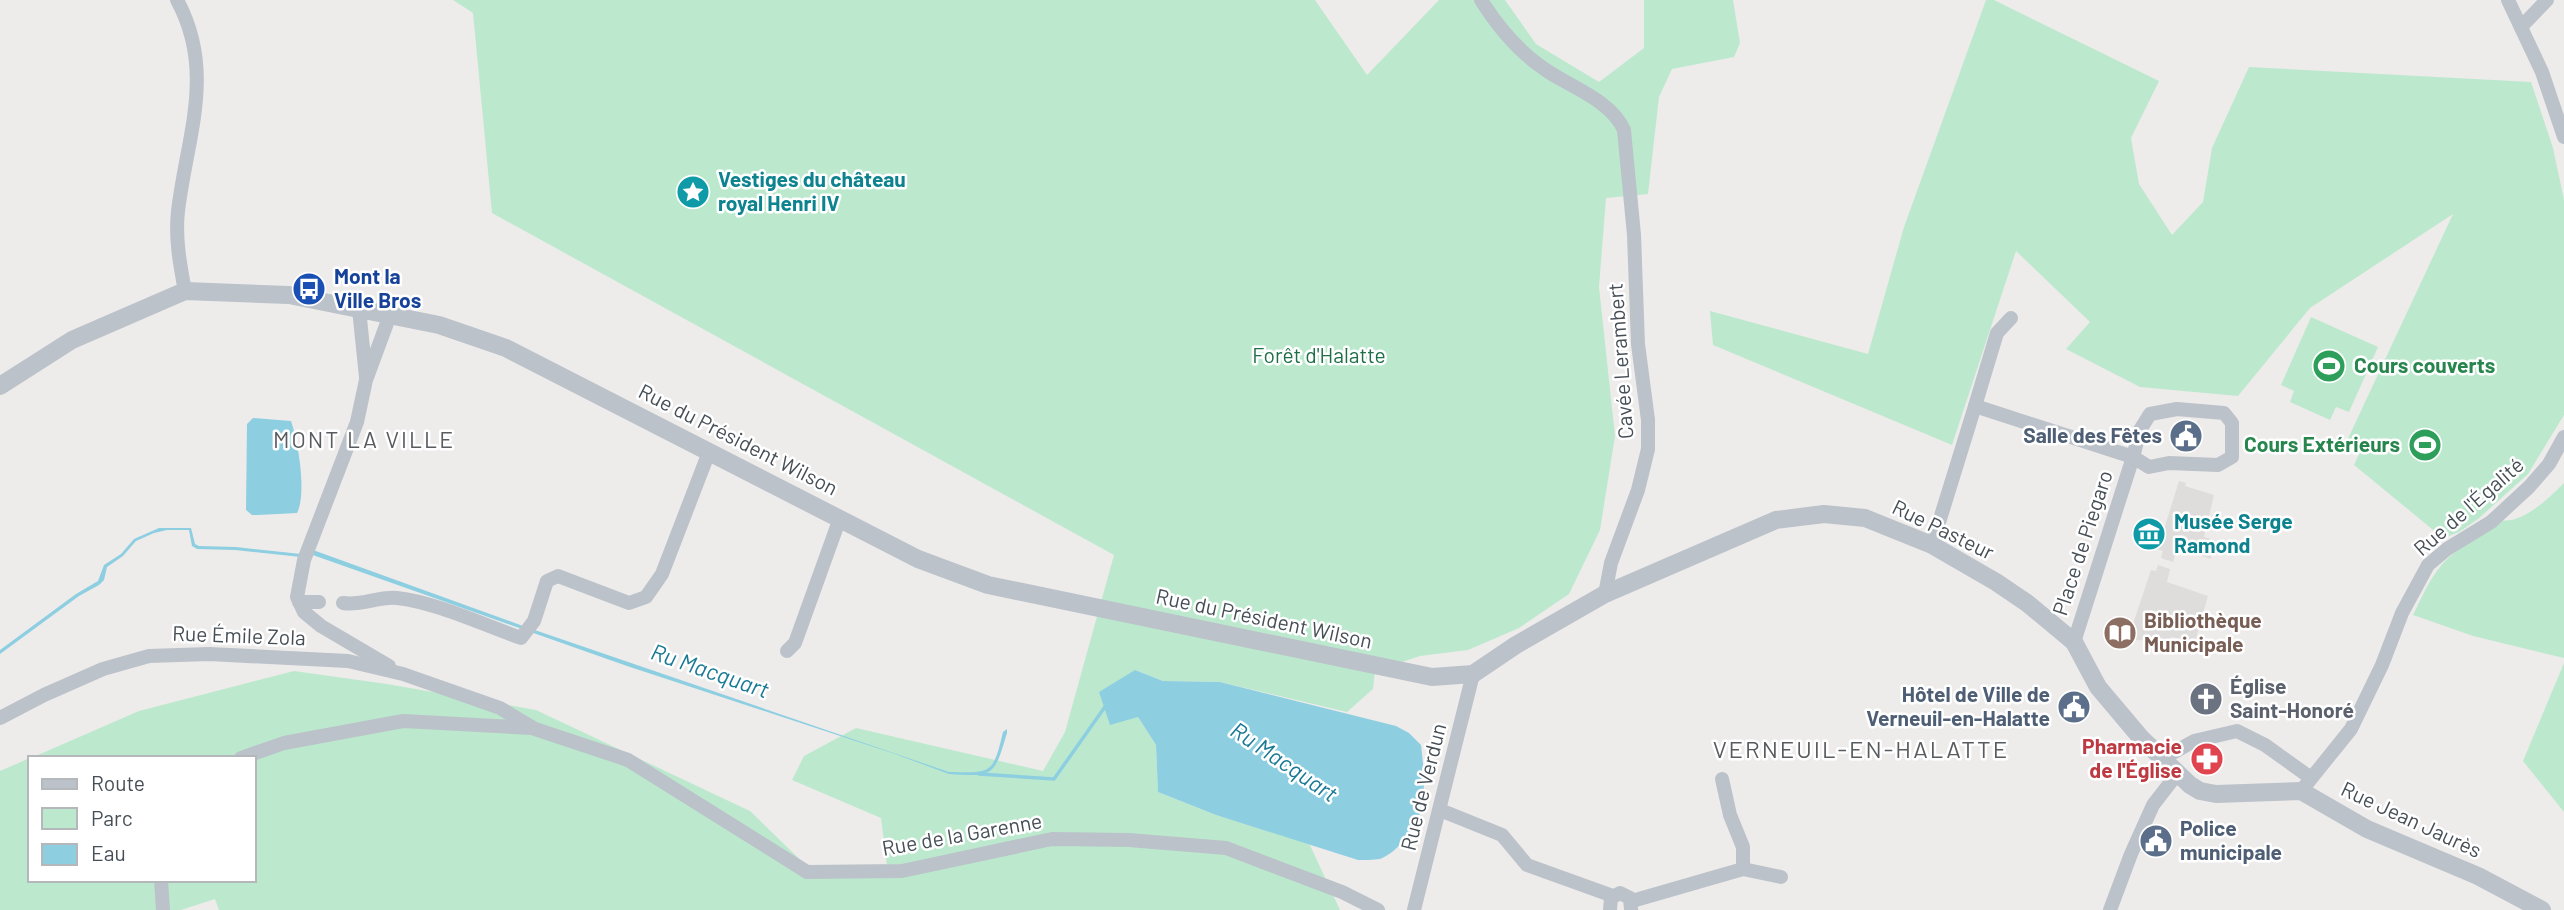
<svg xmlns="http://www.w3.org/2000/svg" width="2564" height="910" font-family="Barlow,sans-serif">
<rect width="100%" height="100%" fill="#eeebeb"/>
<g fill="#dfdcdc">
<path d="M 2179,481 L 2186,483 L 2185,486 L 2214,495 L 2204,537 L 2220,542 L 2219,549 L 2213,548 L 2211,559 L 2177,548 L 2173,562 L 2161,558 L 2163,551 L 2158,549 Z"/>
<path d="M 2158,565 L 2170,569 L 2167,582 L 2208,596 L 2195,642 L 2171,637 L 2169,643 L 2128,639 L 2151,570 L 2156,571 Z"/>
</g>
<g fill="#bce9ce">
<path d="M 453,0 L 1315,0 L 1367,75 L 1439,0 L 1505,0 L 1536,44 L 1599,82 L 1644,48 L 1644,0 L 1733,0 L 1740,43 L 1734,57 L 1672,69 L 1659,97 L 1648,194 L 1606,198 L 1599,287 L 1615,436 L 1600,530 L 1569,594 L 1519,628 L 1468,650 L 1420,656 L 1375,671 L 1373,689 L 1347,712 L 1220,682 L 1163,681 L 1135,670 L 1138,717 L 1156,745 L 1158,792 L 1216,815 L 1309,843 L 1340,910 L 219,910 L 215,899 L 181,910 L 0,910 L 0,771 L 30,758 L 30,880 L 254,880 L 254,758 L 31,758 L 139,711 L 294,671 L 387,684 L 536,710 L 750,811 L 820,879 L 887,866 L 881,818 L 792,780 L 804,756 L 856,728 L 1043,771 L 1065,732 L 1114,555 L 492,213 L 473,13 Z"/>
<path d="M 1986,0 L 1994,0 L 2159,81 L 2131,138 L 2139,184 L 2172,235 L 2203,202 L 2212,148 L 2249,67 L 2531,82 L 2553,148 L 2564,200 L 2564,415 L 2528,474 L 2478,519 L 2459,532 L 2443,538 L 2354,465 L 2360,452 L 2345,445 L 2453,214 L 2310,308 L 2238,396 L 2140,387 L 2066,349 L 2090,322 L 2016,251 L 1952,445 L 1713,345 L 1710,311 L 1868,354 L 1904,227 Z"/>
<path d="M 2311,317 L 2378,347 L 2349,412 L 2336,407 L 2330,420 L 2290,402 L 2294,391 L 2281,385 Z"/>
<path d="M 2564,483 L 2564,658 L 2473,636 L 2413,615 C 2421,599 2429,580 2440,567 C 2456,546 2482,540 2499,520 C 2522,525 2549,498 2564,483 Z"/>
<path d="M 2564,663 L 2564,812 L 2523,761 Z"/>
</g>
<g fill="#8dcfe1">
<path d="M 253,418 L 291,421 C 298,441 307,494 297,513 L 258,515 L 252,515 L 246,510 L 247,424 Z"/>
<path d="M 159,528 L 191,528 L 195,544 L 199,546 L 236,547 L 301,554 L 301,557 L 235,550 L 197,549 L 192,546 L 189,530 L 167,530 L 154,533 L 136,541 L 123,556 L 107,567 L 104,580 L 99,585 L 79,596 L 0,654 L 0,650 L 76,594 L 98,581 L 104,565 L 121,554 L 134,539 Z"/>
<path d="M 313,550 L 523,626 L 949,772 C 992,773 993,774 1003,732 L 1007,729 L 1007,733 C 994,776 995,777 949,774 L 895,754 L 627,666 L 310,554 Z"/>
<path d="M 1135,670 L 1163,681 L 1220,682 L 1396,726 L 1409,733 L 1421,745 C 1425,780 1429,816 1402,843 C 1396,849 1388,856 1380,859 C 1373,860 1365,860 1358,860 L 1216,815 L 1158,792 L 1156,745 L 1138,717 L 1110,725 L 1099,692 Z"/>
</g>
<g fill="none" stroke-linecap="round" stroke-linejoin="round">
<path stroke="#8dcfe1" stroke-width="3.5" d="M 979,774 L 1054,779 L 1107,704"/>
<g stroke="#bbc2c9" stroke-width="14">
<path d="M 177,0 C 216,72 187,136 178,211 C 175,238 180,265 185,291"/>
<path d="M 1481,0 C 1498,27 1517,50 1543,68 C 1569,87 1610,99 1624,130 L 1634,235 L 1638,344 L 1648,420 L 1648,449 L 1638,490 L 1611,563 L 1605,594"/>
<path d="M 2508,0 L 2542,72 L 2564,137"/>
<path d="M 2521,27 L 2547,0"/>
<path d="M 359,309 L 366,377"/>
<path d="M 2011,318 L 1997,333 L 1975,406 L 2133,457 L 2074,642"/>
<path d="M 2177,409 L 2224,413 L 2232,423 L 2232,457 L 2218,465 L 2169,463 L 2149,467 L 2133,457 L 2140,430 L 2150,414 Z"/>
<path d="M 1932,545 L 1975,406"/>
<path d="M 299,602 L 319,602"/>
<path d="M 343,603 C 362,606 379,596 397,598 C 435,602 484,625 521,638 L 534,621 L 547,581 L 558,576 L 629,603 L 646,597 L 662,574 L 709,452"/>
<path d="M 787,651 L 795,643 L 840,518"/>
<path d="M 389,666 L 321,626 L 304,612 L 297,597 L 304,560 L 357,422 L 366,380 L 390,315"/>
<path d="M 0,718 L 44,695 L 103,669 L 149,656 L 209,654 L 348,661 L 403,674 L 500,708 L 535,729 L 628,760 L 807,872 L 902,871 L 1052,839 L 1129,840 L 1226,848 L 1342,892 L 1378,910"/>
<path d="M 241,758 L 284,743 L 403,721 L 531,728"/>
<path d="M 2162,759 L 2194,741 L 2237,731 L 2265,745 L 2311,778"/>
<path d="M 1722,779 L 1730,815 L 1743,847 L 1743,869"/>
<path d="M 2301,791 L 2351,729 L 2382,665 L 2402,613 L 2428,565 L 2447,549 L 2491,522 L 2529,487 L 2549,464 L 2564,437"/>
<path d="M 1440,810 L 1502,835 L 1527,865 L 1613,896"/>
<path d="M 161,880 L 163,910"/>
<path d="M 1632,901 L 1743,869 L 1781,877"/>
<path d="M 1414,910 L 1473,674"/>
<path d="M 1610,910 L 1611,898 L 1620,893 L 1630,898 L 1631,909"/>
<path d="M 2110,910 L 2131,854 L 2153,805 L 2177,774"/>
</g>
<path stroke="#bbc2c9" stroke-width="18" d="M 0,386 L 72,340 L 185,291 L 289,295 L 439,325 L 506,348 L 918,559 L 988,585 L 1432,677 L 1473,674 L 1516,645 L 1605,594 L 1776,520 L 1824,514 L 1865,518 L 1932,545 L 1996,582 L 2027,603 L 2074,642 L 2098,687 L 2141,738 L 2190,785 L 2200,791 L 2216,794 L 2301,791 L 2367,829 L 2478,876 L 2542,910"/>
</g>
<defs>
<symbol id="sight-disc" viewBox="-11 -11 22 22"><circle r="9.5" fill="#0f9aa8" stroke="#fff"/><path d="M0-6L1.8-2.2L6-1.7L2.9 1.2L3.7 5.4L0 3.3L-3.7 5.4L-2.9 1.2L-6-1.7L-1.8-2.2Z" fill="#fff"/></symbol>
<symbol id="bus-disc" viewBox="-11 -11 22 22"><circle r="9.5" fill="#1a4fb4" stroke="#fff"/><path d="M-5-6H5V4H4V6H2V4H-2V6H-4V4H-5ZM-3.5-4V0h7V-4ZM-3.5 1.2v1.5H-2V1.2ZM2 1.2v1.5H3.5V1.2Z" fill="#fff"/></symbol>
<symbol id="stadium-disc" viewBox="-11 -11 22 22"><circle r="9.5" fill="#2e9e5b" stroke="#fff"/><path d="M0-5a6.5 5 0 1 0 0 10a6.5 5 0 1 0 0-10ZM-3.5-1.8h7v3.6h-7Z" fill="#fff"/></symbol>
<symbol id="civic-disc" viewBox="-11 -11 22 22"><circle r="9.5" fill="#5c6f8a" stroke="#fff"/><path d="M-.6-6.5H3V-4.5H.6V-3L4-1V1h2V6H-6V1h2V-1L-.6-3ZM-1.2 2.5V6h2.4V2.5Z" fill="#fff"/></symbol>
<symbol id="museum-disc" viewBox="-11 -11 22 22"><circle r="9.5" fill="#0f9aa8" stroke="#fff"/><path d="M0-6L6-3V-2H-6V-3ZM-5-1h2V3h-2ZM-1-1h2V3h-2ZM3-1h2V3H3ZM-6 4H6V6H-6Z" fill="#fff"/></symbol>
<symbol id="library-disc" viewBox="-11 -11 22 22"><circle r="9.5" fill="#8d6e63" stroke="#fff"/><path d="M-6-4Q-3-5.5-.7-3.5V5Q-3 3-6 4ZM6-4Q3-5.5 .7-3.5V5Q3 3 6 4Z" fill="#fff"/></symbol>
<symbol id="church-disc" viewBox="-11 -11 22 22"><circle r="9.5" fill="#6b7280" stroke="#fff"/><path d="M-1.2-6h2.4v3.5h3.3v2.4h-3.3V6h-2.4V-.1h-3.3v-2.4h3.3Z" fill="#fff"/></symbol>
<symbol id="pharmacy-disc" viewBox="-11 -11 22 22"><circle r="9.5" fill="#e0444e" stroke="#fff"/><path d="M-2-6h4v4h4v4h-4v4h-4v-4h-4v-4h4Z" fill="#fff"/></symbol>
</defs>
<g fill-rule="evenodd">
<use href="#sight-disc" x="674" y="173" width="38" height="38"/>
<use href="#bus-disc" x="290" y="270" width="38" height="38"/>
<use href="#stadium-disc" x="2310" y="347" width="38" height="38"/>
<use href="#civic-disc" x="2167" y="417" width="38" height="38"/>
<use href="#stadium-disc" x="2406" y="426" width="38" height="38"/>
<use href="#museum-disc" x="2130" y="515" width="38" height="38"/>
<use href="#library-disc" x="2101" y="614" width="38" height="38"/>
<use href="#church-disc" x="2187" y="680" width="38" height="38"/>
<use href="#civic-disc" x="2055" y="688" width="38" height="38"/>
<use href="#pharmacy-disc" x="2188" y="740" width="38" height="38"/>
<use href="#civic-disc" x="2137" y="822" width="38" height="38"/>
</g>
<g text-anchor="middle" stroke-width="5" stroke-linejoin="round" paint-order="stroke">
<g font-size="21" font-weight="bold" fill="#0d838f" stroke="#fff" text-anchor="start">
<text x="718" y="187">Vestiges du château<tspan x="718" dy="24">royal Henri IV</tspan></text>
<text x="2174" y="529">Musée Serge<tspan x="2174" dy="24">Ramond</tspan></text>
</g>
<g font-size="21" font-weight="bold" fill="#164399" stroke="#fff" text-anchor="start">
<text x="334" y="284">Mont la<tspan x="334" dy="24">Ville Bros</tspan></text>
</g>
<g font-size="21" fill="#1f6f48" stroke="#fff">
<text x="1319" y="363">Forêt d'Halatte</text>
</g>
<g font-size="21" fill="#464e56" stroke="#fff">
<text transform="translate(1621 361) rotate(-94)" y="7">Cavée Lerambert</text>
<text transform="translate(738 440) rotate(27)" y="7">Rue du Président Wilson</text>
<text transform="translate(2469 507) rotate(-41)" y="7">Rue de l'Égalité</text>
<text transform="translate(1943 530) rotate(26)" y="7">Rue Pasteur</text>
<text transform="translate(2083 543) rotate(-72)" y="7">Place de Piegaro</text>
<text transform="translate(1264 619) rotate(12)" y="7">Rue du Président Wilson</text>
<text transform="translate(239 636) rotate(2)" y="7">Rue Émile Zola</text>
<text transform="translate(1424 787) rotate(-76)" y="7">Rue de Verdun</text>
<text transform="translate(2411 820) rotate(25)" y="7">Rue Jean Jaurès</text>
<text transform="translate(962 835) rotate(-10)" y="7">Rue de la Garenne</text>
</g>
<g font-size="21" font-weight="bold" fill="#27864d" stroke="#fff" text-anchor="start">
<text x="2354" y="373">Cours couverts</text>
<text x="2400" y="452" text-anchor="end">Cours Extérieurs</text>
</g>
<g font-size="21" font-weight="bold" fill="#4e5e75" stroke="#fff" text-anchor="end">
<text x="2162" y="443">Salle des Fêtes</text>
<text x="2050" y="702">Hôtel de Ville de<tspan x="2050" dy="24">Verneuil-en-Halatte</tspan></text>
<text x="2180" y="836" text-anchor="start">Police<tspan x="2180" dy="24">municipale</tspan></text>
</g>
<g font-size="21" font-weight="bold" fill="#785e54" stroke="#fff" text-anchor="start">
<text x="2144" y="628">Bibliothèque<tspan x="2144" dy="24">Municipale</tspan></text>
</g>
<g font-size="21" font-weight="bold" fill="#5b616d" stroke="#fff" text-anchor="start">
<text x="2230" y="694">Église<tspan x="2230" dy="24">Saint-Honoré</tspan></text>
</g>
<g font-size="21" font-weight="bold" fill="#be3a42" stroke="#fff" text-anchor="end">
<text x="2182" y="754">Pharmacie<tspan x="2182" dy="24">de l'Église</tspan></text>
</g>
<g font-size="23" letter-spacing="2" fill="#595c5f" stroke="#fff">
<text x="364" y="448">MONT LA VILLE</text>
</g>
<g font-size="23" font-style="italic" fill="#1a7a95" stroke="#fff">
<text transform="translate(710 671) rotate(19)" y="8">Ru Macquart</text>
<text transform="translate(1284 762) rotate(34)" y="8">Ru Macquart</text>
</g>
<g font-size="24" letter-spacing="2" fill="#595c5f" stroke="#fff">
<text x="1861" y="758">VERNEUIL-EN-HALATTE</text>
</g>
</g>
<rect x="28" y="756" width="228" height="126" fill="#ffffff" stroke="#b5b8bb" stroke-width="2"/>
<rect x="42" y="779" width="35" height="10" fill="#bbc2c9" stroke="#b5b8bb" stroke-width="2"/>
<text x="91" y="791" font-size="21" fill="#464e56">Route</text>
<rect x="42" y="808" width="35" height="21" fill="#bce9ce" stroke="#b5b8bb" stroke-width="2"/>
<text x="91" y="826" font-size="21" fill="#464e56">Parc</text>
<rect x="42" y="844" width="35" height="21" fill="#8dcfe1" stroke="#b5b8bb" stroke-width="2"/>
<text x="91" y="861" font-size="21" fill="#464e56">Eau</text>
</svg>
